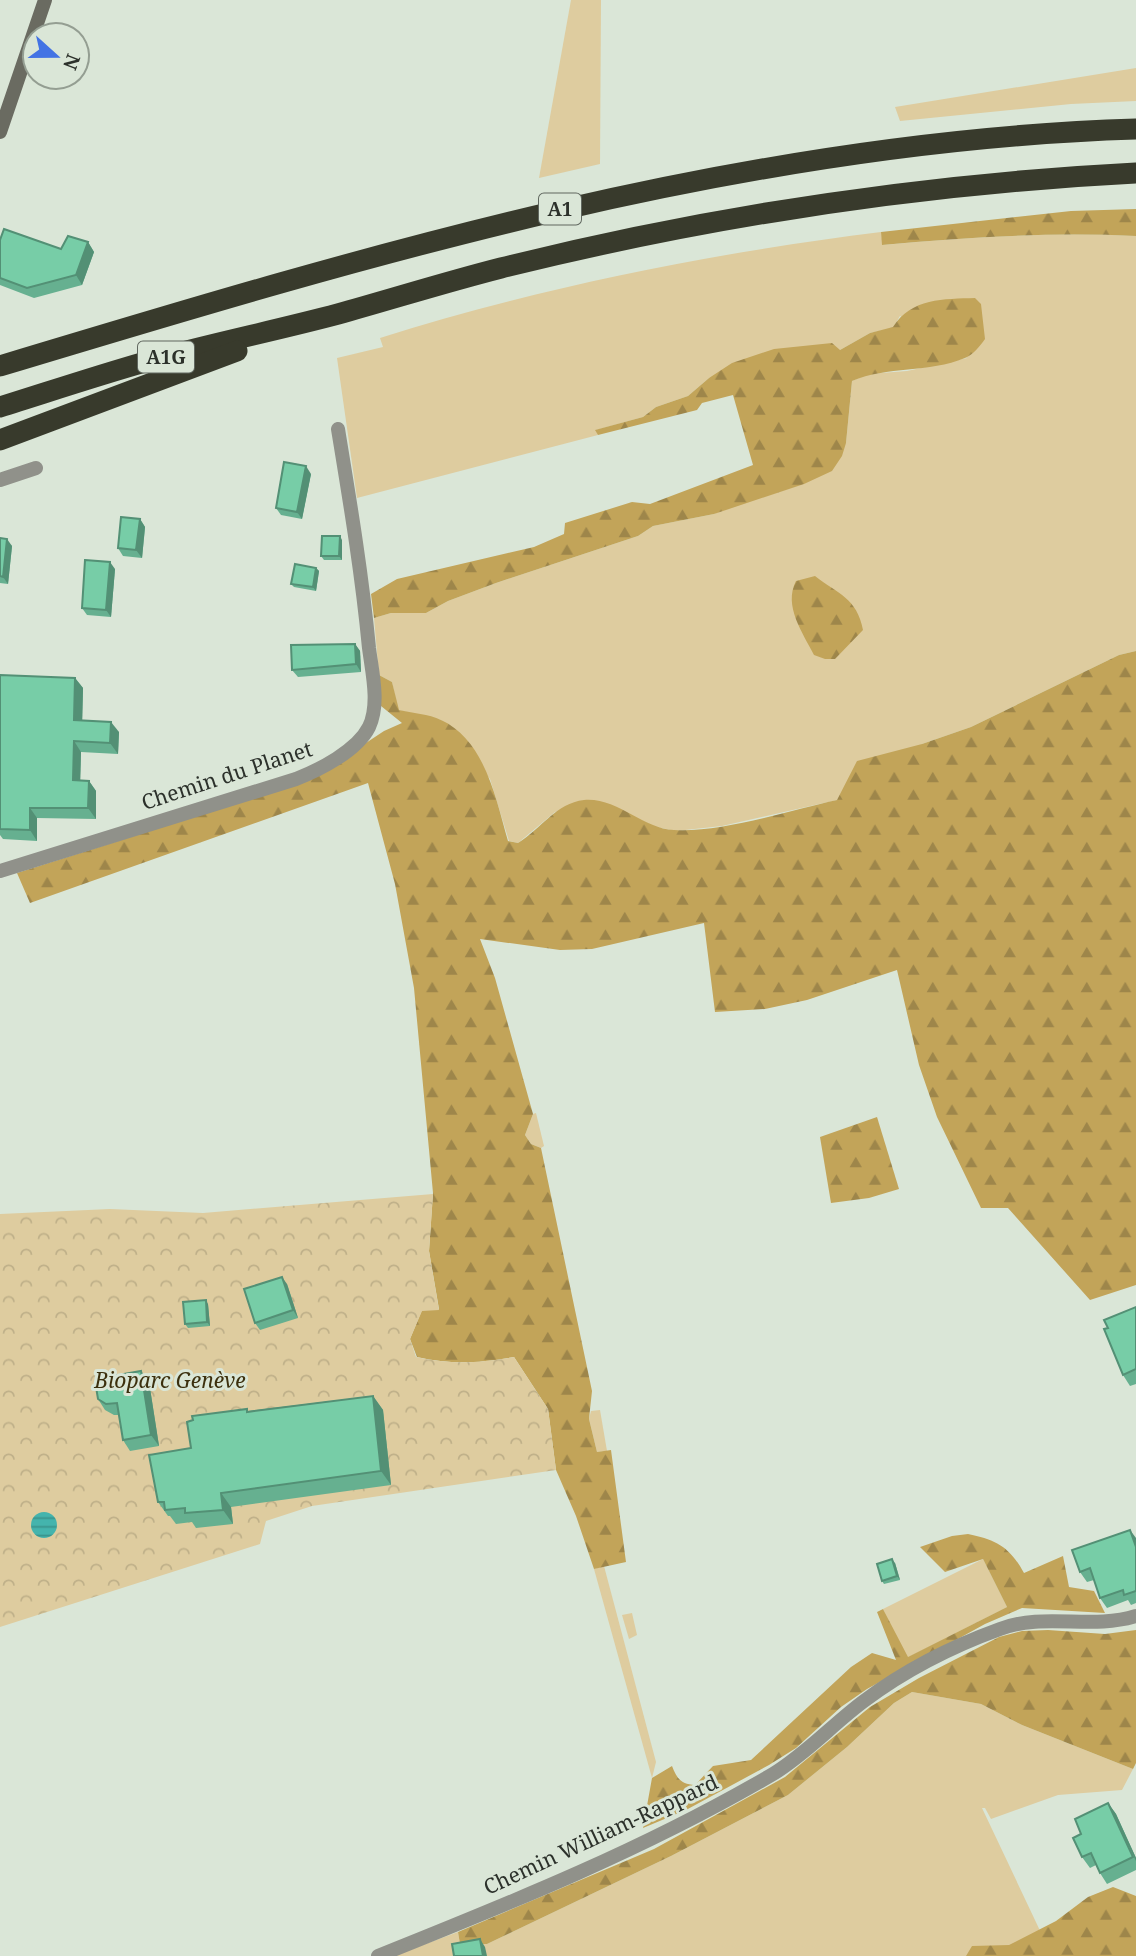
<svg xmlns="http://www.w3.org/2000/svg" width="1136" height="1956" font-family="'Noto Serif',serif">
<defs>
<pattern id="forest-firs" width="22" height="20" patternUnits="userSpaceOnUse" patternTransform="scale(1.75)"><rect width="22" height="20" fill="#c2a459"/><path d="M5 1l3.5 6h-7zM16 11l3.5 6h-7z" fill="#9e864a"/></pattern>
<pattern id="park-crowns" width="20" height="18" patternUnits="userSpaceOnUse" patternTransform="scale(1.75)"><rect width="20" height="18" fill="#decc9f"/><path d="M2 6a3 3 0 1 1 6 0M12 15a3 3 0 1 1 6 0" fill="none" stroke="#bfb089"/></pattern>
<pattern id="water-rules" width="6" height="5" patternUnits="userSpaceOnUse" patternTransform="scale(1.75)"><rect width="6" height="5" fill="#44b4ad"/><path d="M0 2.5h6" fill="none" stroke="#39938d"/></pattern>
</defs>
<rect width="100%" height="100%" fill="#dae6d7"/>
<g fill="#decc9f">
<path d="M 571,0 L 601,0 L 600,164 L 539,178 Z"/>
<path d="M 1136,68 L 1136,101 L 1071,104 L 900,121 L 895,107 Z"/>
<path d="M 881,232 L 883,245 C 967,237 1051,232 1136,236 L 1136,651 L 1119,655 L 971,727 L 922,744 L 837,800 L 722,826 L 676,831 L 656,827 L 598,801 L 555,812 L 518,843 L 509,841 L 490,779 L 441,720 L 398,710 L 392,682 L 379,675 L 374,618 L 391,613 L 426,613 L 448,601 L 496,583 L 638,536 L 653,526 L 714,514 L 846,443 L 852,381 L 868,374 L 907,371 L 967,358 L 900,316 L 893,328 L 870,333 L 840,350 L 709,378 L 688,396 L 656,407 L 643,417 L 596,430 L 598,435 L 357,498 L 337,358 L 383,347 L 380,338 C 542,287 712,253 881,232 Z"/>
<path d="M 536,1113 L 544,1146 L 541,1148 L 531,1144 L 525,1135 L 533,1114 Z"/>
<path d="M 600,1410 L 607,1451 L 597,1452 L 589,1419 L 591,1411 Z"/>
<path d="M 983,1559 L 1007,1607 L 907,1658 L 883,1609 Z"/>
<path d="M 604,1566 L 656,1762 L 652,1778 L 594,1569 Z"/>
<path d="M 632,1613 L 637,1635 L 629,1639 L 622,1615 Z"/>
<path d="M 912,1692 L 981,1704 L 1022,1725 L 1133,1769 L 1122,1790 L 1058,1795 L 991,1819 L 985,1808 L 982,1808 L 1052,1956 L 393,1956 L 458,1932 L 460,1944 L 487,1944 L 671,1856 L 788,1795 L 847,1747 L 894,1703 Z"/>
</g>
<g fill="url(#forest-firs)">
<path d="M 1136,209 L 1136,236 C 1051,232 967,237 882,245 L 881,232 L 1071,211 Z"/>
<path d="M 975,298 L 981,304 L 985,339 C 980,346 973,355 965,358 C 929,373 887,366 852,381 L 846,443 L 842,456 L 832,471 L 804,484 L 714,514 L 653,526 L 638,536 L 496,583 L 448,601 L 426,613 L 391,613 L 374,618 L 371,594 L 397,579 L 534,547 L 564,534 L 565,523 L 632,502 L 650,504 L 753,465 L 733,395 L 702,403 L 697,410 L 598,435 L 595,430 L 643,417 L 656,407 L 688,396 L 709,378 L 732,363 L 774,349 L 832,343 L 840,350 L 870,333 L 893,327 C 911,298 944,299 975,298 Z"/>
<path d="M 815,576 C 838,594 857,598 863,630 L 835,659 L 825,659 L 814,655 C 803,633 783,606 796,581 Z"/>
<path d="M 1136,651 L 1136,1285 L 1090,1300 L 1008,1208 L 981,1208 L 937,1117 L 919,1065 L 897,970 L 807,1000 L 765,1009 L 715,1012 L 704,923 L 592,949 L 560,950 L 480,939 L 495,978 L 533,1114 L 525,1135 L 531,1144 L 541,1148 L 592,1391 L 589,1419 L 597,1452 L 611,1450 L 626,1562 L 594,1569 L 576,1516 L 556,1470 L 548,1409 L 514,1357 C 478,1363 453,1365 417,1357 L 410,1339 L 422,1310 L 439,1309 L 429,1251 L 433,1193 L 414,988 L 395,884 L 368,783 L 30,903 L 17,873 L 310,780 L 384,731 L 402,723 L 381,706 L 379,675 L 392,682 L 399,710 C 412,713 429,714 441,720 C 485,740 496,799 508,841 L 518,843 C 541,829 556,803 584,800 C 617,797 643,829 674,830 C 720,833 791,810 837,800 L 857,761 L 922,744 L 971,727 L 1119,655 Z"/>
<path d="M 877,1117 L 899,1189 L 869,1198 L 831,1203 L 820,1137 Z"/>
<path d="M 968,1534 C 996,1540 1009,1546 1024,1573 L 1063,1556 L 1069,1587 L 1094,1591 L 1105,1613 L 1022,1608 L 985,1624 L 867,1689 L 841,1707 L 796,1748 L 769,1765 L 686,1810 L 643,1828 L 652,1778 L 672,1766 C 677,1779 681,1784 695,1785 L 713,1766 L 751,1760 L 851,1667 L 872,1653 L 896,1660 L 877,1612 L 883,1609 L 908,1657 L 1007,1607 L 983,1559 L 945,1572 L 920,1547 L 952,1536 Z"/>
<path d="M 1048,1630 L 1105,1634 L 1136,1630 L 1136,1763 L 1133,1769 L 1022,1725 L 981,1704 L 912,1692 L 894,1703 L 847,1747 L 788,1795 L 671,1856 L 487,1944 L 460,1944 L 458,1932 L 654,1849 L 785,1777 L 870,1707 L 919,1678 L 999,1637 L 1022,1631 Z"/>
<path d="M 1113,1887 L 1136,1896 L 1136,1956 L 966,1956 L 972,1946 L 1009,1945 L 1056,1921 L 1088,1897 Z"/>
</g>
<path fill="url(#park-crowns)" d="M 433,1194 L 429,1251 L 439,1310 L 422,1311 L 410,1339 L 416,1357 C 453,1365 478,1363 514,1357 L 548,1409 L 556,1470 L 312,1506 L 266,1521 L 260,1544 L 0,1627 L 0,1214 L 110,1209 L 203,1213 Z"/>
<circle fill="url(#water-rules)" cx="44" cy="1525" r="13"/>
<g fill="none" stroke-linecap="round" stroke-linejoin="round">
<g stroke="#90918a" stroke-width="14">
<path d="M 0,480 L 36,468"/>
<path d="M 0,871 L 296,779 C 319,770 357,751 369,727 C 380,704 372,672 369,648 C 362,574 350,502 338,429"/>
<path d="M 378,1956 C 513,1902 647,1848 773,1774 C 806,1754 833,1724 864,1701 C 904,1671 953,1646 1000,1629 C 1044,1612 1091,1630 1136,1616"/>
</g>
<path stroke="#6a6b61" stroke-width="14" d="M 0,132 L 45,0"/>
<g stroke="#383a2c" stroke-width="21">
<path d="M 0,366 C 371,254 746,141 1136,129"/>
<path d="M 0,407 C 48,392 96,376 145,362 C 209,344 274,331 338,314 C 392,299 446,282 501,268 C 710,216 921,184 1136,173"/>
<path d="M 0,440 L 237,351"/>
</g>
</g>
<g fill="#66b090">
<path d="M 0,240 L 61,249 L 88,242 L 94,252 L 82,285 L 34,298 L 0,285 Z"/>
<path d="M 311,474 L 302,519 L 281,515 L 276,508 Z"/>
<path d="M 140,519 L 145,527 L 142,558 L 123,556 L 118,548 Z"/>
<path d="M 0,538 L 12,546 L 8,584 L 0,583 Z"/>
<path d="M 342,540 L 342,560 L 324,560 L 321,556 Z"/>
<path d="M 316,568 L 319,571 L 316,591 L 294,587 L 291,584 Z"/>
<path d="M 115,569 L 111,617 L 87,615 L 82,608 Z"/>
<path d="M 355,644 L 360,651 L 361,672 L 298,677 L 292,670 Z"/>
<path d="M 0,675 L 75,678 L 83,688 L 82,720 L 119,732 L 118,754 L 81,752 L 80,780 L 89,781 L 96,791 L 96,819 L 37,818 L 37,841 L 3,839 L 0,835 Z"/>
<path d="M 287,1284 L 298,1318 L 260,1330 L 255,1323 Z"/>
<path d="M 208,1304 L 210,1326 L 188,1328 L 185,1324 Z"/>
<path d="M 1136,1307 L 1136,1384 L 1130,1386 L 1123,1375 L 1108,1328 Z"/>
<path d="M 141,1371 L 149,1382 L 159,1446 L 130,1451 L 123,1440 L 119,1415 L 114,1415 L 105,1410 L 98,1399 Z"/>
<path d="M 373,1396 L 383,1410 L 391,1485 L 231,1507 L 233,1524 L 196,1528 L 192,1522 L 176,1524 L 170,1516 L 168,1516 L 158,1502 L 247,1409 L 248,1411 Z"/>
<path d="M 1136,1538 L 1136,1603 L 1131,1605 L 1128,1600 L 1107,1608 L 1100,1598 L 1094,1580 L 1087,1582 L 1080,1572 Z"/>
<path d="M 895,1563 L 900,1580 L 884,1584 L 882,1581 Z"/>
<path d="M 1108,1803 L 1116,1814 L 1136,1858 L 1136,1870 L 1107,1884 L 1100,1873 L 1096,1865 L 1090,1868 L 1082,1857 L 1081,1834 Z"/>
</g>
<g fill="#539075">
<path d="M 88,242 L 94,252 L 82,285 L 76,275 Z"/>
<path d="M 306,466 L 311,474 L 302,519 L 297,512 Z"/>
<path d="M 140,519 L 145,527 L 142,558 L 136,550 Z"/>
<path d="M 340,536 L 342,540 L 342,560 L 339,556 Z"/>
<path d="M 7,539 L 12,546 L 8,584 L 3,577 Z"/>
<path d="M 110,562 L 115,569 L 111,617 L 106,610 Z"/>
<path d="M 316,568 L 319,571 L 316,591 L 313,587 Z"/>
<path d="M 355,644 L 360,651 L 361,672 L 356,664 Z"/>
<path d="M 75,678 L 83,688 L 82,731 L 74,720 Z"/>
<path d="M 111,722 L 119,732 L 118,754 L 110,743 Z"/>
<path d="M 74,741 L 81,752 L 80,791 L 73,780 Z"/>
<path d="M 89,781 L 96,791 L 96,819 L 88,808 Z"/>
<path d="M 30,808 L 37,818 L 37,841 L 30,830 Z"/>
<path d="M 282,1277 L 287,1284 L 298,1318 L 293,1310 Z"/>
<path d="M 206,1300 L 208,1304 L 210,1326 L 207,1322 Z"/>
<path d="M 141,1371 L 149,1382 L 159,1446 L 151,1435 Z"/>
<path d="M 373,1396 L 383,1410 L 391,1485 L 381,1471 Z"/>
<path d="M 221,1493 L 231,1507 L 233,1524 L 223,1510 Z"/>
<path d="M 1130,1530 L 1136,1538 L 1136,1547 Z"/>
<path d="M 892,1559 L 895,1563 L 900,1580 L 897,1576 Z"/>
<path d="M 1108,1803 L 1116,1814 L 1136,1858 L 1136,1861 Z"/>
<path d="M 480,1939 L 485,1947 L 487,1956 L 483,1956 Z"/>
</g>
<g fill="#77cda7" stroke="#539075" stroke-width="2">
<path d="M 4,229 L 61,249 L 68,236 L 88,242 L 76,275 L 27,288 L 0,278 L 0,240 Z"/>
<path d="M 284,462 L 306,466 L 297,512 L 276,508 Z"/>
<path d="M 121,517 L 140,519 L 136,550 L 118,548 Z"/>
<path d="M 322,536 L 340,536 L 339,556 L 321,556 Z"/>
<path d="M 0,538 L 7,539 L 3,577 L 0,576 Z"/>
<path d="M 85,560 L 110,562 L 106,610 L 82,608 Z"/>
<path d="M 295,564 L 316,568 L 313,587 L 291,584 Z"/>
<path d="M 355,644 L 356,664 L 292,670 L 291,645 Z"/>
<path d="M 0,675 L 75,678 L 74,720 L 111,722 L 110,743 L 74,741 L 73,780 L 89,781 L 88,808 L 30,808 L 30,830 L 0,829 Z"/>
<path d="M 282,1277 L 293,1310 L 255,1323 L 244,1289 Z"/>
<path d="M 206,1300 L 207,1322 L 185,1324 L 183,1302 Z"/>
<path d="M 1136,1307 L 1136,1369 L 1123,1375 L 1104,1329 L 1108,1328 L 1104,1320 Z"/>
<path d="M 141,1371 L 151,1435 L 123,1440 L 117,1403 L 106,1404 L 98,1399 L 96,1387 L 102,1378 Z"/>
<path d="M 373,1396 L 381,1471 L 221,1493 L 223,1510 L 185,1513 L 185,1508 L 165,1510 L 164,1502 L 158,1502 L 149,1455 L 191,1448 L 187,1422 L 193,1420 L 192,1416 L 247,1409 L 247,1412 Z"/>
<path d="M 1130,1530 L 1136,1547 L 1136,1591 L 1124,1595 L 1123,1590 L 1100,1598 L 1090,1568 L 1080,1572 L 1072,1550 Z"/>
<path d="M 892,1559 L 897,1576 L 882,1581 L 877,1564 Z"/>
<path d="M 1108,1803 L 1133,1857 L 1100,1873 L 1091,1853 L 1082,1857 L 1073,1838 L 1081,1834 L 1075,1819 Z"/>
<path d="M 480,1939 L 483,1956 L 454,1956 L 452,1944 Z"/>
</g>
<g text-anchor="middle" stroke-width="6" stroke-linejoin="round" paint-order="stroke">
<g fill="#dae6d7" stroke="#60675f" stroke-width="2">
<rect x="539" y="193.5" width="42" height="31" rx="5"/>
<rect x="138" y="341.5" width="56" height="31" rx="5"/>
</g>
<g font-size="19" font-weight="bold" fill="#2c312b">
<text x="560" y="216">A1</text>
<text x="166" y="364">A1G</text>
</g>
<g font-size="21" fill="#2c312b" stroke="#dae6d7">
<text transform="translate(227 776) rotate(-18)" y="7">Chemin du Planet</text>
<text transform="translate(601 1835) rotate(-25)" y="7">Chemin William-Rappard</text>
</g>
<g font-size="21" font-style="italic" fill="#3c300e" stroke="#dae6d7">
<text x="170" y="1388">Bioparc Genève</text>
</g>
</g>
<g transform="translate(56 56) rotate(111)"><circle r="33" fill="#dae6d7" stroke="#949e92" stroke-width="2"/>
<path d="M0-5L12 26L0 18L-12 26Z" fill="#4373e4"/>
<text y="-10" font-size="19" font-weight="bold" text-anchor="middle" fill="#2c312b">N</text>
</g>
</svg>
